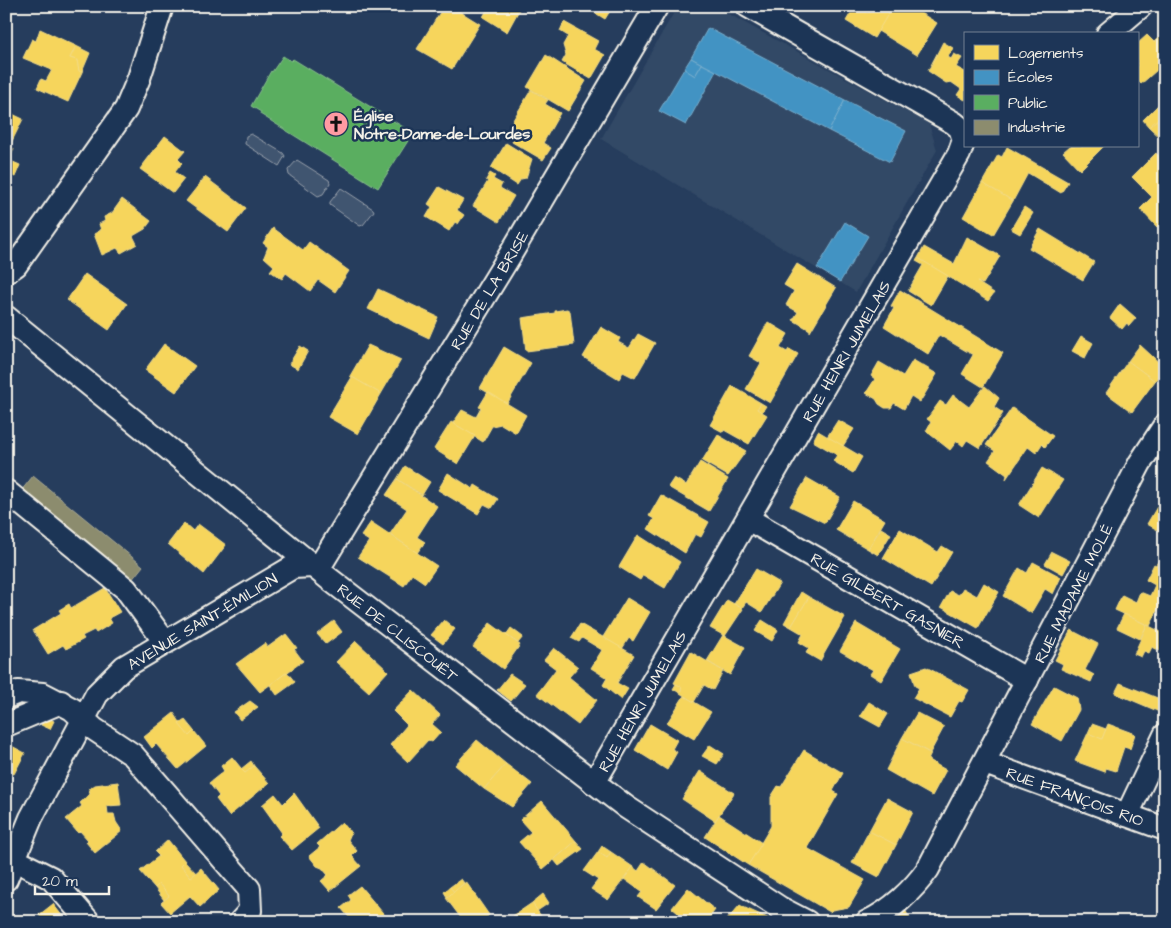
<svg xmlns="http://www.w3.org/2000/svg" width="1171" height="928" font-family="'Architects Daughter',sans-serif">
<rect width="100%" height="100%" fill="#263d5d"/>
<filter id="ink" filterUnits="userSpaceOnUse"><feTurbulence type="fractalNoise" baseFrequency=".02" numOctaves="2"/><feDisplacementMap in="SourceGraphic" scale="10" xChannelSelector="R" yChannelSelector="G"/><feConvolveMatrix kernelMatrix="1 2 1 2 8 2 1 2 1" color-interpolation-filters="sRGB"/></filter>
<g filter="url(#ink)">
<path fill="#334966" d="M 683,6 L 714,6 L 929,124 L 937,150 L 856,292 L 601,139 L 676,9 Z"/>
<g fill="#40546f" stroke="#9aa2ac">
<path d="M 251,134 L 283,153 L 285,156 L 279,166 L 245,144 L 246,136 Z"/>
<path d="M 297,160 L 329,180 L 330,183 L 323,194 L 318,196 L 289,175 L 288,170 Z"/>
<path d="M 341,188 L 373,209 L 374,211 L 363,225 L 360,226 L 330,205 L 330,202 Z"/>
</g>
<g fill="#f6d55c" stroke="#f5dd86">
<path d="M 66,6 L 83,6 L 80,12 Z"/>
<path d="M 444,6 L 451,6 L 480,24 L 452,69 L 417,49 Z"/>
<path d="M 489,6 L 512,6 L 519,10 L 507,32 L 483,17 Z"/>
<path d="M 584,6 L 613,6 L 605,19 Z"/>
<path d="M 855,6 L 868,13 L 872,6 L 884,6 L 891,10 L 874,38 L 846,21 Z"/>
<path d="M 893,6 L 909,6 L 937,23 L 917,55 L 878,31 Z"/>
<path d="M 564,22 L 598,41 L 594,49 L 605,55 L 591,79 L 562,62 L 566,55 L 563,45 L 568,36 L 560,31 Z"/>
<path d="M 40,29 L 76,46 L 70,58 L 77,60 L 79,71 L 82,72 L 68,102 L 37,88 L 41,79 L 46,81 L 52,70 L 23,58 L 32,39 L 36,41 Z"/>
<path d="M 1163,34 L 1165,63 L 1141,84 L 1137,80 L 1137,44 L 1147,35 L 1154,42 Z"/>
<path d="M 943,42 L 953,48 L 948,57 L 951,59 L 954,54 L 962,58 L 956,67 L 965,72 L 965,100 L 957,95 L 961,89 L 951,82 L 946,83 L 928,71 Z"/>
<path d="M 76,46 L 90,53 L 82,72 L 79,71 L 77,60 L 70,58 Z"/>
<path d="M 546,55 L 586,81 L 568,111 L 527,87 Z"/>
<path d="M 531,90 L 548,100 L 545,104 L 560,113 L 543,143 L 551,148 L 543,160 L 512,142 L 519,130 L 510,125 Z"/>
<path d="M 1165,98 L 1165,113 L 1149,127 L 1143,120 Z"/>
<path d="M 6,111 L 23,119 L 9,147 L 14,149 L 9,160 L 6,159 Z"/>
<path d="M 1160,117 L 1165,122 L 1165,142 L 1149,127 Z"/>
<path d="M 165,136 L 185,151 L 178,159 L 182,163 L 175,172 L 184,179 L 173,193 L 140,169 Z"/>
<path d="M 506,143 L 532,159 L 526,178 L 521,179 L 517,185 L 491,168 Z"/>
<path d="M 1070,146 L 1104,146 L 1080,170 L 1063,152 Z"/>
<path d="M 1007,147 L 1068,182 L 1061,193 L 1028,173 L 1013,201 L 982,183 L 998,155 L 1002,157 Z"/>
<path d="M 1156,153 L 1165,161 L 1165,220 L 1157,227 L 1140,209 L 1152,197 L 1132,177 Z"/>
<path d="M 6,159 L 20,165 L 15,177 L 6,173 Z"/>
<path d="M 490,173 L 495,176 L 493,179 L 502,184 L 500,188 L 514,196 L 499,222 L 473,206 L 488,181 L 486,180 Z"/>
<path d="M 205,177 L 246,208 L 228,232 L 186,201 Z"/>
<path d="M 982,183 L 1013,201 L 993,235 L 963,217 Z"/>
<path d="M 439,187 L 463,200 L 457,210 L 464,215 L 458,224 L 455,222 L 449,231 L 426,217 L 432,207 L 428,204 Z"/>
<path d="M 122,199 L 151,221 L 145,229 L 133,236 L 137,244 L 121,253 L 117,248 L 102,255 L 94,234 L 101,230 L 99,224 L 105,221 L 104,217 L 112,213 Z"/>
<path d="M 1024,207 L 1033,213 L 1020,234 L 1011,229 Z"/>
<path d="M 273,228 L 303,250 L 309,242 L 349,271 L 335,292 L 318,280 L 310,291 L 286,273 L 282,279 L 270,271 L 274,266 L 264,257 L 268,247 L 263,243 Z"/>
<path d="M 1040,229 L 1094,262 L 1083,280 L 1029,248 Z"/>
<path d="M 967,237 L 1000,256 L 983,284 L 977,282 L 994,293 L 988,301 L 918,258 L 924,247 L 954,264 Z"/>
<path d="M 918,258 L 948,276 L 931,305 L 908,291 L 923,265 L 916,261 Z"/>
<path d="M 797,264 L 836,288 L 810,332 L 810,330 L 793,320 L 798,312 L 786,305 L 794,291 L 784,285 Z"/>
<path d="M 85,274 L 127,304 L 109,330 L 67,300 Z"/>
<path d="M 378,289 L 438,317 L 429,338 L 368,309 Z"/>
<path d="M 900,290 L 1003,353 L 983,387 L 962,374 L 973,355 L 939,335 L 928,354 L 884,326 L 894,308 L 891,306 Z"/>
<path d="M 1120,304 L 1136,318 L 1129,326 L 1127,323 L 1122,329 L 1110,318 Z"/>
<path d="M 567,309 L 570,311 L 574,345 L 526,351 L 522,318 L 555,313 L 555,311 Z"/>
<path d="M 768,322 L 788,334 L 780,348 L 787,352 L 789,349 L 798,354 L 770,403 L 746,389 L 761,363 L 749,356 Z"/>
<path d="M 601,327 L 620,338 L 618,342 L 629,348 L 638,334 L 655,343 L 635,378 L 623,372 L 619,379 L 583,357 Z"/>
<path d="M 1081,336 L 1093,343 L 1085,358 L 1072,351 Z"/>
<path d="M 164,344 L 195,366 L 176,392 L 145,370 Z"/>
<path d="M 368,345 L 401,360 L 381,394 L 350,376 Z"/>
<path d="M 1140,345 L 1165,368 L 1155,381 L 1128,361 Z"/>
<path d="M 300,346 L 308,351 L 298,369 L 289,364 Z"/>
<path d="M 504,347 L 531,363 L 507,404 L 480,388 Z"/>
<path d="M 913,360 L 937,374 L 920,402 L 911,396 L 904,409 L 894,403 L 891,408 L 885,408 L 879,404 L 876,399 L 866,393 L 875,379 L 871,376 L 879,362 L 903,376 Z"/>
<path d="M 1128,361 L 1155,381 L 1132,412 L 1106,393 Z"/>
<path d="M 352,377 L 381,394 L 358,434 L 328,417 Z"/>
<path d="M 732,386 L 761,403 L 757,409 L 767,415 L 749,444 L 724,430 L 723,432 L 710,425 Z"/>
<path d="M 985,386 L 999,398 L 994,407 L 1003,413 L 980,448 L 967,440 L 963,446 L 957,441 L 950,450 L 926,431 L 931,422 L 927,419 L 940,401 L 946,405 L 953,395 L 969,407 Z"/>
<path d="M 488,392 L 526,415 L 516,433 L 501,424 L 492,426 L 483,442 L 453,423 L 462,410 L 476,417 L 481,408 L 479,407 Z"/>
<path d="M 761,403 L 766,406 L 762,412 L 757,409 Z"/>
<path d="M 1012,408 L 1053,436 L 1045,447 L 1042,444 L 1036,453 L 1028,447 L 1006,479 L 1007,475 L 988,461 L 995,451 L 986,445 Z"/>
<path d="M 838,420 L 854,429 L 843,446 L 827,437 Z"/>
<path d="M 451,422 L 475,436 L 458,464 L 434,449 Z"/>
<path d="M 818,431 L 862,457 L 853,473 L 833,461 L 837,455 L 813,441 Z"/>
<path d="M 718,435 L 746,451 L 728,476 L 702,461 Z"/>
<path d="M 700,462 L 728,479 L 709,511 L 668,487 L 674,478 L 686,485 Z"/>
<path d="M 405,466 L 430,482 L 422,495 L 397,479 Z"/>
<path d="M 1042,468 L 1063,480 L 1039,518 L 1019,505 Z"/>
<path d="M 448,473 L 473,489 L 475,485 L 498,499 L 492,508 L 484,504 L 478,514 L 438,490 Z"/>
<path d="M 807,478 L 840,497 L 825,523 L 790,506 Z"/>
<path d="M 397,479 L 437,506 L 417,537 L 425,542 L 417,553 L 390,534 L 407,509 L 386,495 Z"/>
<path d="M 1165,493 L 1165,534 L 1147,524 Z"/>
<path d="M 661,495 L 709,522 L 701,537 L 695,534 L 685,553 L 648,529 L 654,519 L 649,516 Z"/>
<path d="M 853,501 L 885,520 L 868,549 L 836,530 Z"/>
<path d="M 371,522 L 437,566 L 425,583 L 412,574 L 404,586 L 358,557 L 369,541 L 361,536 Z"/>
<path d="M 184,523 L 193,531 L 198,524 L 226,545 L 204,574 L 168,544 Z"/>
<path d="M 881,528 L 891,534 L 878,555 L 868,549 Z"/>
<path d="M 900,529 L 938,552 L 942,546 L 952,552 L 931,587 L 883,558 Z"/>
<path d="M 638,535 L 680,562 L 665,588 L 643,575 L 640,580 L 619,567 Z"/>
<path d="M 1165,550 L 1165,570 L 1156,565 Z"/>
<path d="M 1052,552 L 1070,561 L 1063,574 L 1045,564 Z"/>
<path d="M 1033,562 L 1061,577 L 1053,594 L 1045,589 L 1031,613 L 1003,596 L 1019,568 L 1027,573 Z"/>
<path d="M 1154,564 L 1165,570 L 1165,595 L 1150,626 L 1115,610 L 1122,595 L 1136,602 L 1140,592 L 1150,596 L 1155,585 L 1146,580 Z"/>
<path d="M 756,569 L 780,583 L 762,612 L 746,602 L 742,608 L 734,604 Z"/>
<path d="M 984,583 L 999,592 L 978,628 L 941,607 L 950,591 L 959,595 L 963,588 L 977,596 Z"/>
<path d="M 105,588 L 120,612 L 109,618 L 112,623 L 96,633 L 94,630 L 82,636 L 84,639 L 66,649 L 63,645 L 48,654 L 33,630 L 61,613 L 59,610 L 69,604 L 71,608 Z"/>
<path d="M 801,592 L 809,597 L 791,627 L 784,623 Z"/>
<path d="M 809,597 L 845,617 L 820,661 L 806,653 L 809,648 L 799,642 L 803,634 L 791,627 Z"/>
<path d="M 627,598 L 650,612 L 633,641 L 629,638 L 622,649 L 603,637 Z"/>
<path d="M 727,600 L 743,609 L 725,636 L 710,628 Z"/>
<path d="M 1124,614 L 1147,625 L 1140,639 L 1117,628 Z"/>
<path d="M 444,620 L 455,629 L 443,644 L 431,635 Z"/>
<path d="M 762,620 L 778,630 L 772,641 L 755,631 Z"/>
<path d="M 334,621 L 342,632 L 326,644 L 317,634 Z"/>
<path d="M 490,623 L 520,645 L 503,669 L 473,647 Z"/>
<path d="M 856,623 L 900,649 L 881,681 L 870,674 L 873,670 L 840,651 Z"/>
<path d="M 580,624 L 634,655 L 617,683 L 628,689 L 621,700 L 603,685 L 607,678 L 591,668 L 602,650 L 582,638 L 579,642 L 571,638 Z"/>
<path d="M 1147,625 L 1165,634 L 1165,653 L 1152,647 L 1149,653 L 1144,651 L 1141,657 L 1134,654 Z"/>
<path d="M 511,628 L 523,637 L 518,643 L 506,635 Z"/>
<path d="M 1071,630 L 1098,644 L 1085,670 L 1094,675 L 1091,682 L 1061,669 L 1063,664 L 1055,660 Z"/>
<path d="M 286,634 L 297,648 L 294,649 L 303,661 L 260,692 L 236,664 L 265,643 L 268,647 Z"/>
<path d="M 723,635 L 745,647 L 730,675 L 707,661 Z"/>
<path d="M 356,641 L 388,671 L 369,692 L 336,662 Z"/>
<path d="M 554,648 L 578,667 L 569,677 L 597,700 L 578,725 L 537,694 L 556,669 L 544,660 Z"/>
<path d="M 691,652 L 723,671 L 713,690 L 704,685 L 694,702 L 680,693 L 682,687 L 674,683 Z"/>
<path d="M 926,667 L 969,690 L 962,702 L 959,701 L 950,717 L 913,698 L 919,688 L 915,686 L 911,672 Z"/>
<path d="M 287,672 L 295,682 L 277,695 L 270,685 Z"/>
<path d="M 510,674 L 525,684 L 511,701 L 497,690 Z"/>
<path d="M 1120,683 L 1165,701 L 1162,713 L 1115,693 Z"/>
<path d="M 676,684 L 682,687 L 680,693 L 673,689 Z"/>
<path d="M 1054,686 L 1077,698 L 1079,710 L 1062,741 L 1032,724 Z"/>
<path d="M 413,690 L 440,715 L 432,724 L 441,732 L 432,742 L 428,740 L 408,762 L 390,745 L 407,725 L 393,711 Z"/>
<path d="M 684,696 L 711,712 L 694,739 L 667,723 Z"/>
<path d="M 250,701 L 258,707 L 240,720 L 234,712 Z"/>
<path d="M 869,702 L 888,714 L 880,727 L 860,716 Z"/>
<path d="M 174,713 L 189,736 L 194,731 L 206,746 L 178,769 L 156,744 L 152,748 L 144,737 Z"/>
<path d="M 917,713 L 944,727 L 930,753 L 902,738 Z"/>
<path d="M 46,717 L 54,721 L 50,729 L 41,725 Z"/>
<path d="M 185,720 L 194,731 L 189,736 L 179,724 Z"/>
<path d="M 650,724 L 677,740 L 672,749 L 677,752 L 667,770 L 635,750 Z"/>
<path d="M 1092,724 L 1106,729 L 1102,739 L 1088,733 Z"/>
<path d="M 1108,724 L 1135,734 L 1130,749 L 1124,747 L 1116,771 L 1106,768 L 1105,772 L 1075,761 L 1088,733 L 1102,739 Z"/>
<path d="M 902,738 L 931,754 L 928,760 L 946,770 L 932,796 L 886,770 Z"/>
<path d="M 477,740 L 506,764 L 484,789 L 455,765 Z"/>
<path d="M 6,743 L 25,753 L 14,774 L 11,773 L 6,781 Z"/>
<path d="M 710,745 L 724,754 L 717,764 L 702,756 Z"/>
<path d="M 804,750 L 843,773 L 833,791 L 838,794 L 807,848 L 865,880 L 849,907 L 832,910 L 830,912 L 748,865 L 771,826 L 771,797 L 778,786 L 781,787 Z"/>
<path d="M 232,757 L 245,773 L 254,766 L 269,783 L 229,816 L 216,799 L 219,796 L 209,783 L 224,771 L 221,766 Z"/>
<path d="M 251,761 L 254,766 L 245,773 L 241,769 Z"/>
<path d="M 506,764 L 532,784 L 512,807 L 484,789 Z"/>
<path d="M 700,771 L 734,793 L 715,821 L 682,799 Z"/>
<path d="M 118,782 L 121,805 L 107,806 L 108,814 L 114,814 L 116,822 L 122,831 L 95,853 L 86,842 L 88,840 L 80,831 L 78,833 L 66,819 L 82,806 L 80,803 L 90,794 L 89,789 L 95,785 Z"/>
<path d="M 294,793 L 319,828 L 292,850 L 279,836 L 282,833 L 262,805 L 275,794 L 283,804 Z"/>
<path d="M 887,798 L 913,812 L 896,845 L 869,831 Z"/>
<path d="M 542,801 L 576,841 L 543,869 L 519,842 L 531,832 L 520,820 Z"/>
<path d="M 719,815 L 762,843 L 748,865 L 705,837 Z"/>
<path d="M 342,822 L 351,833 L 348,840 L 357,851 L 352,856 L 361,866 L 330,891 L 321,881 L 328,875 L 322,868 L 317,866 L 309,856 L 320,847 L 317,844 Z"/>
<path d="M 869,831 L 896,845 L 879,877 L 852,863 Z"/>
<path d="M 168,840 L 185,861 L 181,865 L 191,877 L 201,868 L 219,890 L 200,907 L 190,896 L 170,913 L 161,903 L 169,896 L 159,884 L 155,888 L 140,871 L 159,856 L 155,852 Z"/>
<path d="M 576,841 L 583,849 L 559,866 L 554,860 Z"/>
<path d="M 602,846 L 611,852 L 607,858 L 598,852 Z"/>
<path d="M 598,852 L 607,858 L 611,852 L 633,867 L 608,900 L 591,889 L 598,880 L 584,871 Z"/>
<path d="M 185,861 L 196,873 L 191,877 L 181,865 Z"/>
<path d="M 644,862 L 675,885 L 656,909 L 638,897 L 642,892 L 624,879 L 633,867 L 638,871 Z"/>
<path d="M 461,879 L 464,883 L 454,892 L 450,887 Z"/>
<path d="M 466,882 L 489,915 L 481,922 L 464,922 L 446,898 Z"/>
<path d="M 159,884 L 169,896 L 164,900 L 155,888 Z"/>
<path d="M 360,886 L 388,919 L 393,915 L 398,922 L 353,922 L 341,908 L 351,900 L 348,895 Z"/>
<path d="M 450,887 L 454,892 L 447,897 L 444,892 Z"/>
<path d="M 688,888 L 715,910 L 706,922 L 689,922 L 672,908 Z"/>
<path d="M 543,894 L 549,903 L 537,911 L 532,903 Z"/>
<path d="M 532,903 L 545,922 L 517,922 L 513,916 Z"/>
<path d="M 53,904 L 67,922 L 44,922 L 39,915 Z"/>
<path d="M 740,905 L 743,907 L 772,920 L 725,922 Z"/>
<path d="M 904,908 L 910,919 L 906,922 L 887,922 Z"/>
</g>
<g fill="#4393c3" stroke="#78afce">
<path d="M 708,28 L 845,100 L 829,131 L 691,58 Z"/>
<path d="M 691,58 L 702,64 L 695,76 L 684,69 Z"/>
<path d="M 702,64 L 716,71 L 686,125 L 659,111 L 684,69 L 695,76 Z"/>
<path d="M 845,100 L 906,131 L 890,162 L 829,131 Z"/>
<path d="M 845,222 L 868,236 L 840,282 L 817,268 Z"/>
</g>
<path fill="#5aae61" stroke="#88c28a" d="M 283,56 L 291,61 L 293,59 L 413,133 L 378,188 L 260,114 L 261,112 L 251,106 L 271,71 L 272,72 Z"/>
<path fill="#8c8c6e" stroke="#abaa93" d="M 33,476 L 143,566 L 131,581 L 21,491 Z"/>
<g fill="none" stroke-linecap="round" stroke-linejoin="round">
<defs>
<g id="street">
<path d="M 1108,34 L 1141,6"/>
<path d="M 6,272 L 16,265 L 126,109 L 139,78 L 162,6"/>
<path d="M 6,317 L 328,578 L 626,807 L 780,908 L 807,922"/>
<path d="M 6,491 L 126,589 L 165,642"/>
<path d="M 748,519 L 1027,680"/>
<path d="M 6,697 L 18,692 L 43,694 L 72,709 L 94,729 L 133,755 L 249,889 L 250,911 L 240,922"/>
<path d="M 6,725 L 61,702"/>
<path d="M 985,763 L 1165,829"/>
<path d="M 594,783 L 959,154 L 964,140 L 960,128 L 954,123 L 748,6"/>
<path d="M 1127,815 L 1165,735"/>
<path d="M 13,859 L 51,878 L 89,922"/>
<path d="M 6,879 L 31,818 L 97,694 L 124,667 L 293,567 L 313,566 L 323,561 L 510,255 L 657,6"/>
<path d="M 867,922 C 891,911 913,890 928,869 L 1140,463 L 1165,425"/>
</g>
</defs>
<use href="#street" stroke="#f4f1e8" stroke-width="26"/>
<use href="#street" stroke="#1d3557" stroke-width="22"/>
</g>
</g>
<defs>
<symbol id="church-disc" viewBox="-11 -11 22 22"><circle r="9.5" fill="#ff9aa2" stroke="#1d3557"/><path d="M-1.2-6h2.4v3.5h3.3v2.4h-3.3V6h-2.4V-.1h-3.3v-2.4h3.3Z" fill="#111"/></symbol>
</defs>
<g fill-rule="evenodd">
<use href="#church-disc" x="322" y="110" width="28" height="28"/>
</g>
<g text-anchor="middle" stroke-width="5" stroke-linejoin="round" paint-order="stroke">
<g font-size="16" font-weight="bold" fill="#f4f1e8" stroke="#1d3557" text-anchor="start">
<text x="354" y="121">Église<tspan x="354" dy="18">Notre-Dame-de-Lourdes</tspan></text>
</g>
<g font-size="16" fill="#f4f1e8" stroke="#1d3557">
<text transform="translate(489 290) rotate(-59)" y="6">RUE DE LA BRISE</text>
<text transform="translate(846 351) rotate(-60)" y="6">RUE HENRI JUMELAIS</text>
<text transform="translate(1073 593) rotate(-63)" y="6">RUE MADAME MOLÉ</text>
<text transform="translate(888 600) rotate(30)" y="6">RUE GILBERT GASNIER</text>
<text transform="translate(202 621) rotate(-31)" y="6">AVENUE SAINT-ÉMILION</text>
<text transform="translate(398 632) rotate(38)" y="6">RUE DE CLISCOUËT</text>
<text transform="translate(642 701) rotate(-60)" y="6">RUE HENRI JUMELAIS</text>
<text transform="translate(1075 796) rotate(20)" y="6">RUE FRANÇOIS RIO</text>
</g>
</g>
<rect width="1171" height="928" fill="none" stroke="#1d3557" stroke-width="25"/>
<rect x="12" y="12" width="1146" height="903" fill="none" stroke="#f4f1e8" stroke-width="2" filter="url(#ink)"/>
<rect x="964" y="32" width="175" height="115" fill="#1d3557" stroke="#738091"/>
<rect x="974" y="45" width="25" height="15" fill="#f6d55c" stroke="#738091"/>
<text x="1008" y="58" font-size="15" fill="#f4f1e8">Logements</text>
<rect x="974" y="70" width="25" height="15" fill="#4393c3" stroke="#738091"/>
<text x="1008" y="82" font-size="15" fill="#f4f1e8">Écoles</text>
<rect x="974" y="95" width="25" height="15" fill="#5aae61" stroke="#738091"/>
<text x="1008" y="108" font-size="15" fill="#f4f1e8">Public</text>
<rect x="974" y="120" width="25" height="15" fill="#8c8c6e" stroke="#738091"/>
<text x="1008" y="132" font-size="15" fill="#f4f1e8">Industrie</text>
<path d="M35 886v8h74v-8" fill="none" stroke="#f4f1e8" stroke-width="2.5"/>
<text x="42" y="886" font-size="15" fill="#f4f1e8" stroke="#1d3557" stroke-width="4" paint-order="stroke">20 m</text>
</svg>
